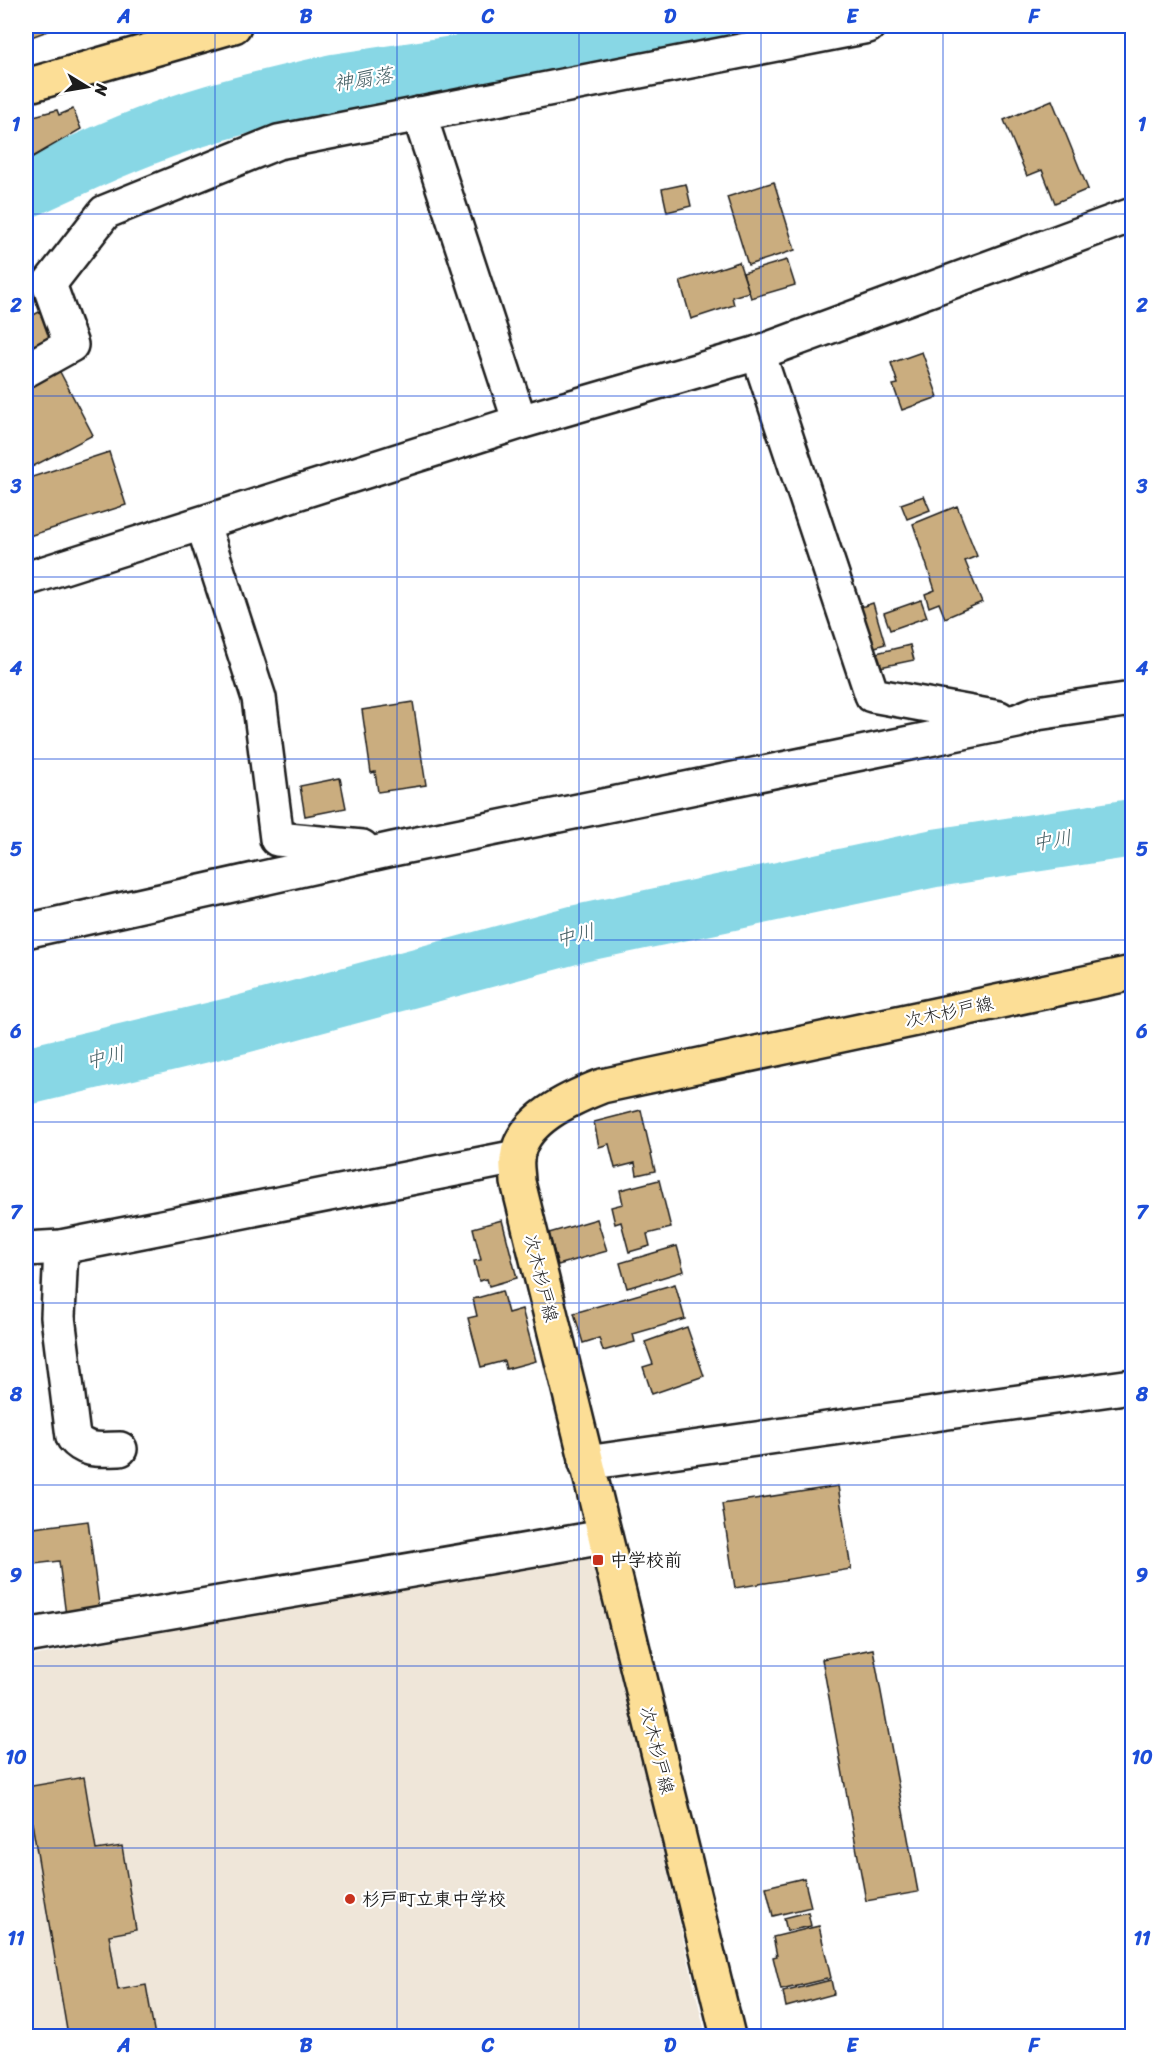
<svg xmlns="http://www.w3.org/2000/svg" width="1158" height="2062" font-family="Sriracha,'Klee One',sans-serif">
<rect width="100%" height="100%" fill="#fff"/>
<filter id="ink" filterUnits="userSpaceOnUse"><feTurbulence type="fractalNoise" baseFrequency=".0167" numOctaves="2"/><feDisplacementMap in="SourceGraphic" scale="12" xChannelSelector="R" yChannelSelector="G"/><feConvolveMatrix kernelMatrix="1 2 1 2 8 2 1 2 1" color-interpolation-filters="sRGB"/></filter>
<g filter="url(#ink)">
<path fill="#efe6d9" d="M 593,1552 L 706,2036 L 26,2036 L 26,1657 Z"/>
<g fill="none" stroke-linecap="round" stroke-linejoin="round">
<path stroke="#5d8c95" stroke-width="9" d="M 26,26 L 27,26"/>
<g stroke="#88d7e5" stroke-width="58">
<path d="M 26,189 C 76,166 126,142 179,124 C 229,107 282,95 334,83 L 715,26"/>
<path d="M 26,1076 L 243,1024 L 577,934 L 935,858 L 1132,828"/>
</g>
</g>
<g fill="#caad7f" stroke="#1c1c1c" stroke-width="1.5">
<path d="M 30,26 L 61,26 L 26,39 L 26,27 Z"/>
<path d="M 1052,100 L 1088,189 L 1055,203 L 1042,170 L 1027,176 L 1004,120 Z"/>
<path d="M 73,109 L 81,129 L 26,161 L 26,118 L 57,110 L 59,115 Z"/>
<path d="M 774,182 L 795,250 L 748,265 L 727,197 Z"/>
<path d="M 686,184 L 691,206 L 667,212 L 662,189 Z"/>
<path d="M 787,260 L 795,285 L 751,298 L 743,273 Z"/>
<path d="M 739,262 L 749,292 L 732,297 L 734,305 L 691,319 L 680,281 Z"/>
<path d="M 39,312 L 54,340 L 26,355 L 26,319 Z"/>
<path d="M 922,352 L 938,397 L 902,410 L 893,385 L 898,384 L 891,363 Z"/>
<path d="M 59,370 L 93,435 L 26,470 L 26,388 Z"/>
<path d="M 109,452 L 126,505 L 26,537 L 26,479 Z"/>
<path d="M 924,496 L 930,510 L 907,519 L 901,504 Z"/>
<path d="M 957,506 L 977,556 L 965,561 L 982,602 L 945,618 L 939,603 L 929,607 L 925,594 L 935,590 L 913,524 Z"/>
<path d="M 921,600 L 927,617 L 890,630 L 884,613 Z"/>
<path d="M 873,603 L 885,644 L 872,648 L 861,607 Z"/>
<path d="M 910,645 L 914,660 L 875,668 L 872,654 Z"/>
<path d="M 413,702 L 426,785 L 378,792 L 375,772 L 371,773 L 362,710 Z"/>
<path d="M 340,778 L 346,808 L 305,816 L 300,786 Z"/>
<path d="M 641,1110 L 655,1171 L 637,1175 L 635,1163 L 615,1168 L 609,1144 L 599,1147 L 594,1122 Z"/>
<path d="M 659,1180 L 671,1228 L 647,1234 L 650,1246 L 629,1252 L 621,1222 L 615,1224 L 611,1207 L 623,1204 L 620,1190 Z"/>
<path d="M 597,1219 L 607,1251 L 558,1265 L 549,1233 Z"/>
<path d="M 502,1220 L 517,1278 L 489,1286 L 487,1279 L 479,1281 L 474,1261 L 481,1260 L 473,1228 Z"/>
<path d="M 677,1246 L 684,1271 L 627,1288 L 620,1263 Z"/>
<path d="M 675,1284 L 685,1319 L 633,1334 L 635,1342 L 603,1351 L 599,1338 L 583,1343 L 574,1313 Z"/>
<path d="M 502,1291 L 508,1313 L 522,1309 L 536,1361 L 506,1369 L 504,1361 L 481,1367 L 468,1318 L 477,1316 L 473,1299 Z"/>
<path d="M 687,1327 L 704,1376 L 652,1394 L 643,1367 L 653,1364 L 645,1342 Z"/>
<path d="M 838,1486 L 851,1569 L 735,1588 L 722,1504 Z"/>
<path d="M 88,1521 L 100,1612 L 66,1616 L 59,1561 L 26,1565 L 26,1529 Z"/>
<path d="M 873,1649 L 918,1892 L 866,1901 L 822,1659 Z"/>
<path d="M 84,1777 L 96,1850 L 122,1846 L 136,1930 L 109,1935 L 118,1990 L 146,1985 L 155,2036 L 68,2036 L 26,1787 Z"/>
<path d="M 804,1878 L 811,1907 L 773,1916 L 766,1887 Z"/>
<path d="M 808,1912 L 811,1926 L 787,1931 L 784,1918 Z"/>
<path d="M 819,1926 L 831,1978 L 781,1990 L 773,1957 L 777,1956 L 773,1937 Z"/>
<path d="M 831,1980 L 834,1994 L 786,2007 L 783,1992 Z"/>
</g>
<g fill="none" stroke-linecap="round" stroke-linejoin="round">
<defs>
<g id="minor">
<path d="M 419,114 L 520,422"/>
<path d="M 758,353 L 872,695 L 999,718"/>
<path d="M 26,370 L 71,345 L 49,284 L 105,212 L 278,142 L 868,26"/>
<path d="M 203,525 L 259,698 L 277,839 L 362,847"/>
<path d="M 26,579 L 520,422 L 758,353 L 1132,215"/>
<path d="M 26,931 L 393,849 L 1017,721 L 1037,713 L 1132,699"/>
<path d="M 61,1247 L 58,1317 L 73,1437 C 86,1453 101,1449 120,1449"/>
<path d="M 26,1249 L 61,1247 L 517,1157"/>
<path d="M 586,1463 L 1132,1386"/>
<path d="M 26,1636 L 604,1537"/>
</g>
<g id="major">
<path d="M 26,86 L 234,26"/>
<path d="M 728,2036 L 518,1182 C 518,1175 516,1166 517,1159 C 520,1120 571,1098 602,1086 L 1132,973"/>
</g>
</defs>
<use href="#minor" stroke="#1c1c1c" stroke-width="38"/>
<use href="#major" stroke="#1c1c1c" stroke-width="38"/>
<use href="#minor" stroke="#fff" stroke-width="33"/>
<use href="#major" stroke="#fcde96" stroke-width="33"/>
</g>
</g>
<path fill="none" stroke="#1d4ed8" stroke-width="1.5" stroke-opacity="0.55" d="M 215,26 L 215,2036M 397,26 L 397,2036M 579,26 L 579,2036M 761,26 L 761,2036M 943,26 L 943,2036M 26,214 L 1132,214M 26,396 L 1132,396M 26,577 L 1132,577M 26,759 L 1132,759M 26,940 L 1132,940M 26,1122 L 1132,1122M 26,1303 L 1132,1303M 26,1485 L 1132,1485M 26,1666 L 1132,1666M 26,1848 L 1132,1848"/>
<g fill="#c8321e" stroke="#fff" stroke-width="2">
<rect x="592" y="1554" width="12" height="12" rx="3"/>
<circle cx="350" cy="1899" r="6"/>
</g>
<g text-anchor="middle" stroke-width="4.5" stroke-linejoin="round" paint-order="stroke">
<g font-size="18" fill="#1c1c1c" stroke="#fff">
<text transform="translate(949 1012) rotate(-12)" y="6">次木杉戸線</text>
<text transform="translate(541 1278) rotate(76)" y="6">次木杉戸線</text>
<text transform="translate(657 1750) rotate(76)" y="6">次木杉戸線</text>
</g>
<g font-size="18" font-weight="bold" fill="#1c1c1c" stroke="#fff" text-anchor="start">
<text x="610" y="1566">中学校前</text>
<text x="362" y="1905">杉戸町立東中学校</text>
</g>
<g font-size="20" font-style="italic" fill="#425d62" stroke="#fff">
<text transform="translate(363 79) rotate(-9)" y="7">神扇落</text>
<text transform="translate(1052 840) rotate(-9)" y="7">中川</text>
<text transform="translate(575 935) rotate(-14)" y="7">中川</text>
<text transform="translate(105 1057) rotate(-13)" y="7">中川</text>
</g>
</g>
<rect width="1158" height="2062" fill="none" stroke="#fff" stroke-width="66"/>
<g transform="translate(87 87) rotate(101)" stroke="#ffffff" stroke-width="4.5" paint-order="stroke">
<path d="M0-4.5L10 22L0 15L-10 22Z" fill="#1c1c1c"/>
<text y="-9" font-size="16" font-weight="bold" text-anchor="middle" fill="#1c1c1c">N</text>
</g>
<rect x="33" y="33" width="1092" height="1996" fill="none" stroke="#1d4ed8" stroke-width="2"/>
<g font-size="20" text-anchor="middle" font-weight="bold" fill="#1d4ed8">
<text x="124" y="23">A</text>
<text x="306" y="23">B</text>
<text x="488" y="23">C</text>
<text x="670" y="23">D</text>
<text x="852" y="23">E</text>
<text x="1034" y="23">F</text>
<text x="16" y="131">1</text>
<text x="1142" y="131">1</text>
<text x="16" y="312">2</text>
<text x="1142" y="312">2</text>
<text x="16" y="493">3</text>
<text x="1142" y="493">3</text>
<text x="16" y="675">4</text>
<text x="1142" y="675">4</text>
<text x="16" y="856">5</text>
<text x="1142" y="856">5</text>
<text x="16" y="1038">6</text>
<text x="1142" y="1038">6</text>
<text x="16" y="1219">7</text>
<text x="1142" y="1219">7</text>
<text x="16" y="1401">8</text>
<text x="1142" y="1401">8</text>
<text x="16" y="1582">9</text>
<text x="1142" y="1582">9</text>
<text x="16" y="1764">10</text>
<text x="1142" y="1764">10</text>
<text x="16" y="1945">11</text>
<text x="1142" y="1945">11</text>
<text x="124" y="2052">A</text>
<text x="306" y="2052">B</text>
<text x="488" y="2052">C</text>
<text x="670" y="2052">D</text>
<text x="852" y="2052">E</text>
<text x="1034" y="2052">F</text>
</g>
</svg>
